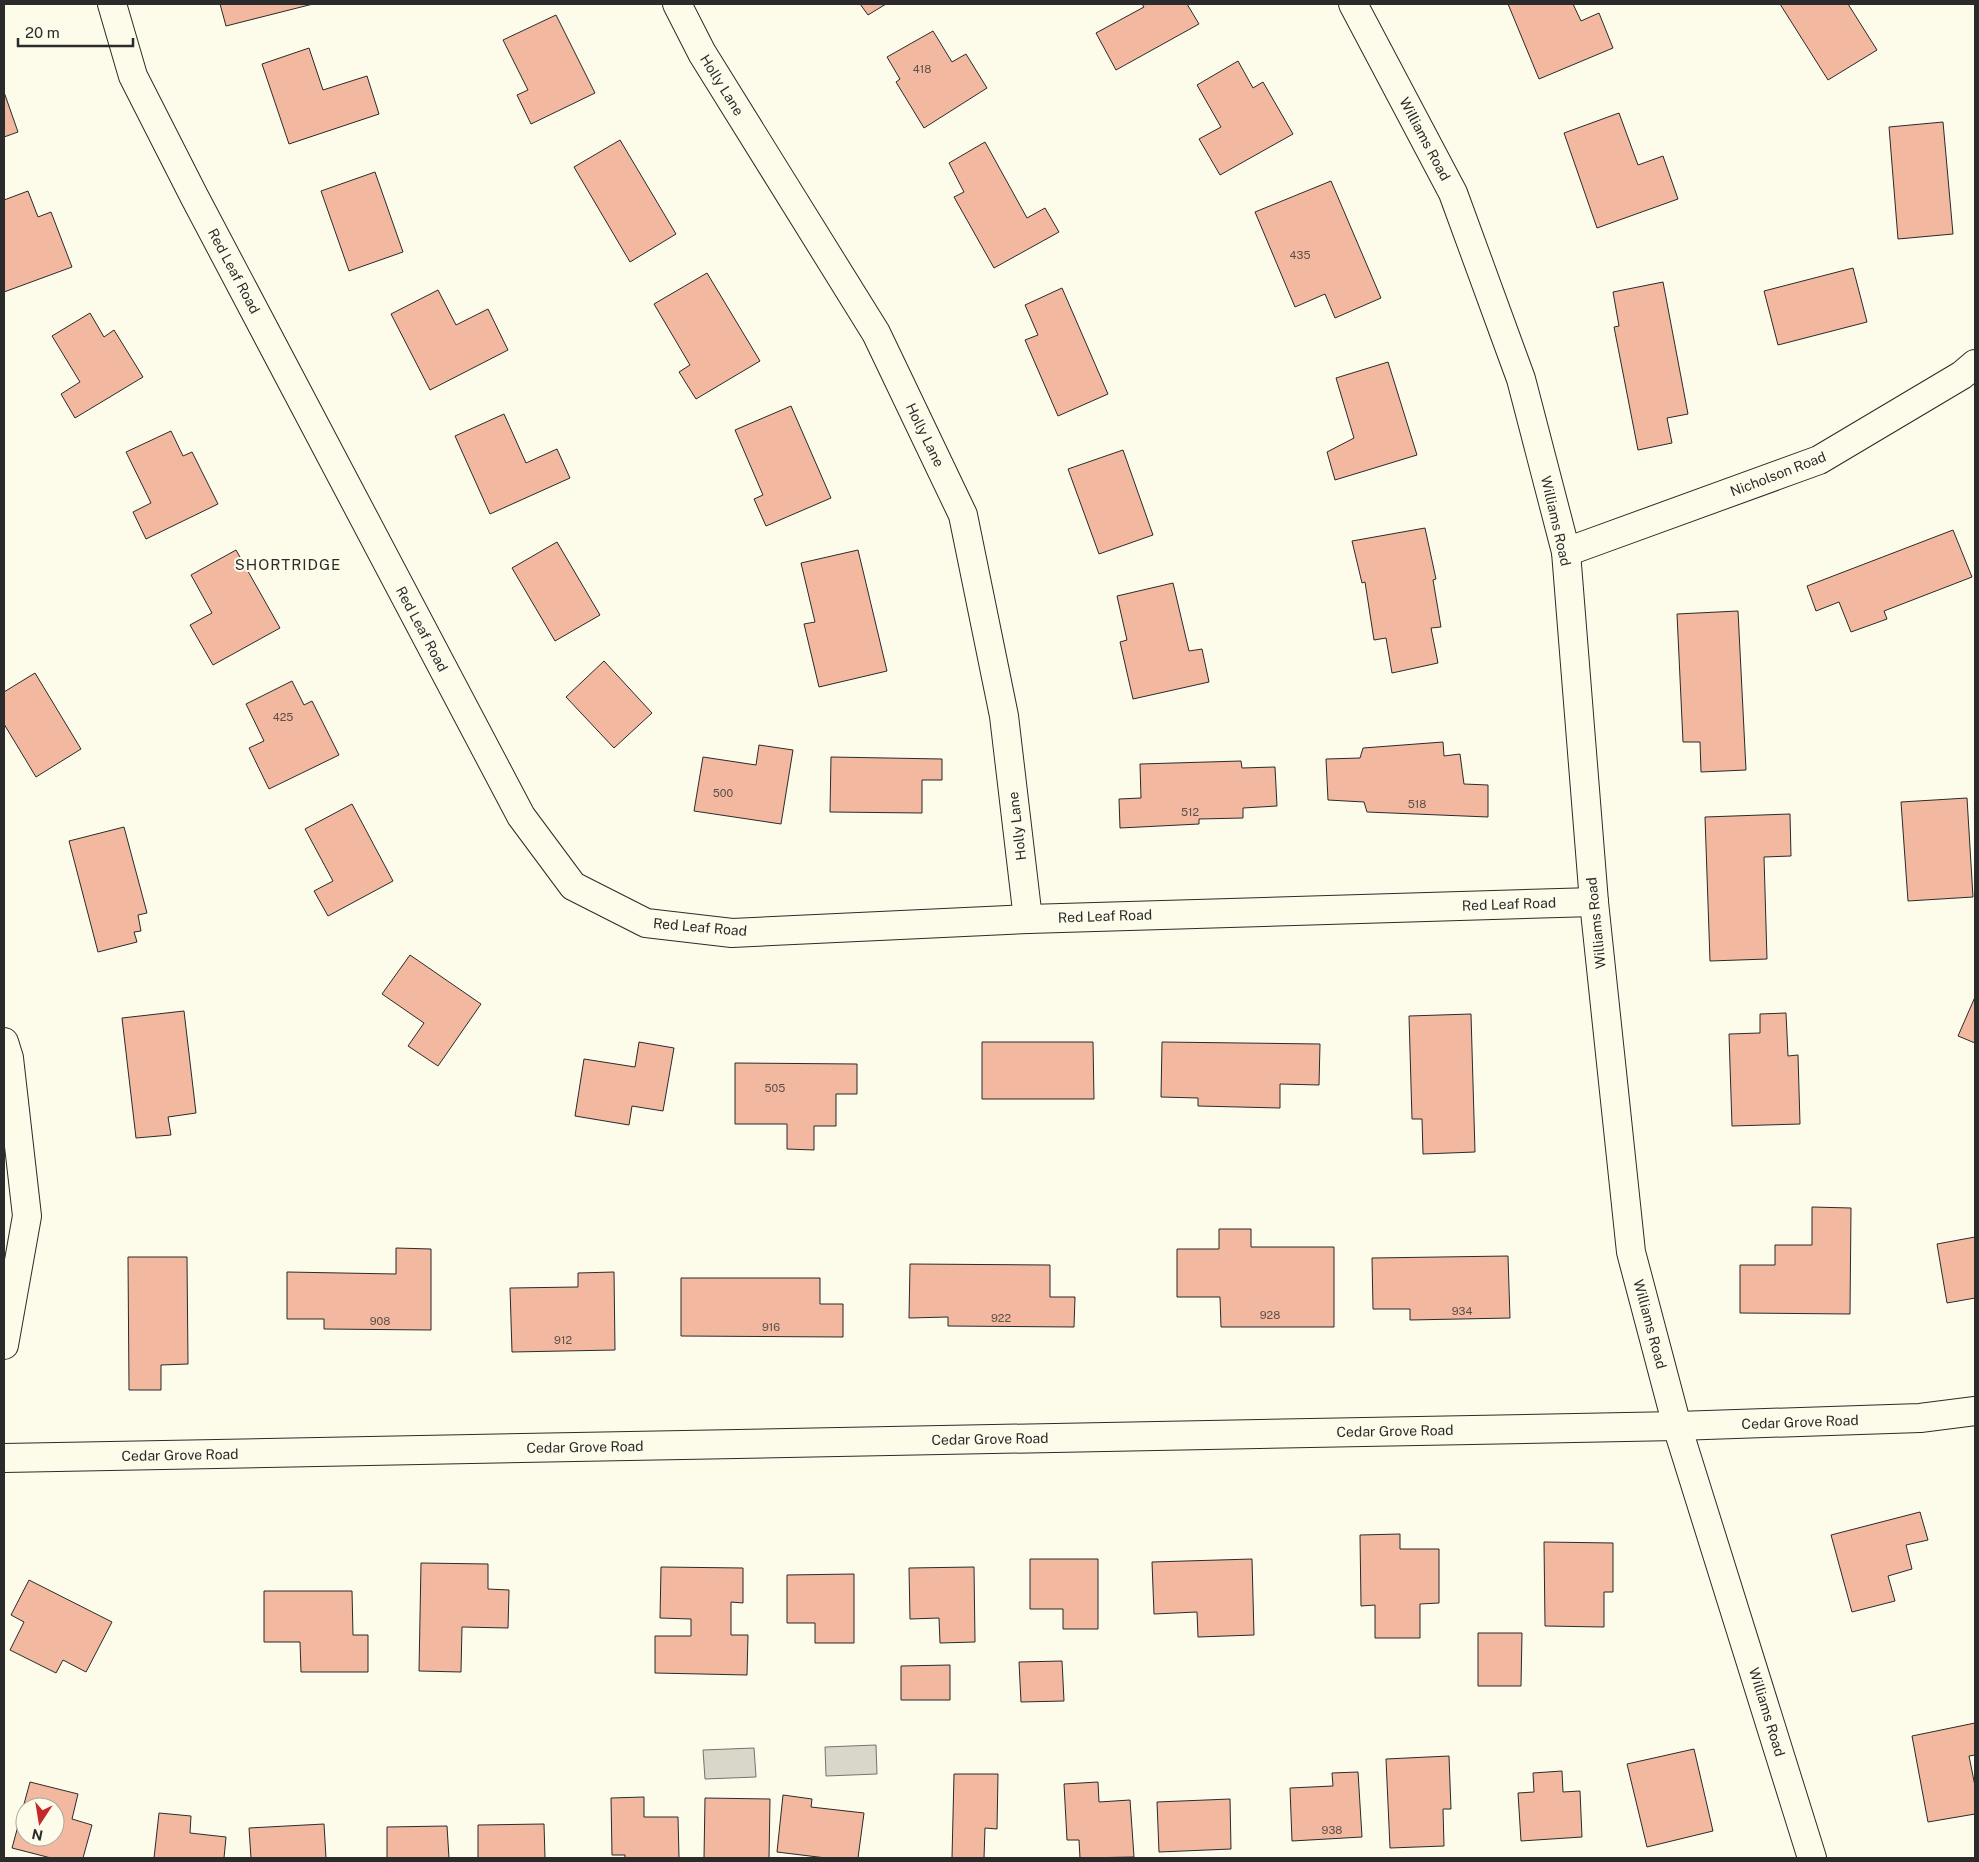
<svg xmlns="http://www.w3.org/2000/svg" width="1979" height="1862" font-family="'Public Sans',sans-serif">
<rect width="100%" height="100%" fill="#fdfbea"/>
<g fill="#d8d7c9" stroke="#74746e">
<path d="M 876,1745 L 877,1774 L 826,1776 L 825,1747 Z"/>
<path d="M 754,1748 L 756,1777 L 705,1779 L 703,1750 Z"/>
</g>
<g fill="#f2b8a0" stroke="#2b2b2b" fill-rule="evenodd">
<path d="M 220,4 L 313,4 L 226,26 Z"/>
<path d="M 860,4 L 886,4 L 868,15 Z"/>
<path d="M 1142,4 L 1187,4 L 1199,24 L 1116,70 L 1096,33 L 1144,7 Z"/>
<path d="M 1508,4 L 1573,4 L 1581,21 L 1599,13 L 1613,48 L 1539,79 Z"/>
<path d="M 1780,4 L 1848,4 L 1877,50 L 1828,80 Z"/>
<path d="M 556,15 L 595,93 L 531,124 L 517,95 L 528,90 L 503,40 Z"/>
<path d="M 933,31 L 952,62 L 966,54 L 987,88 L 924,128 L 896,82 L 900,79 L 887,57 Z"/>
<path d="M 309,48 L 323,90 L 367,76 L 379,114 L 289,144 L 262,64 Z"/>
<path d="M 1238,61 L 1253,88 L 1263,82 L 1293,134 L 1220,175 L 1199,139 L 1221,127 L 1197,85 Z"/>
<path d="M 4,92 L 18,132 L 4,137 Z"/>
<path d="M 1619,113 L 1638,165 L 1663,156 L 1678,199 L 1597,228 L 1564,133 Z"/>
<path d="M 1943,122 L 1953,234 L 1898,239 L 1889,127 Z"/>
<path d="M 620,140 L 676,234 L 630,262 L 574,167 Z"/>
<path d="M 985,142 L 1027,218 L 1045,208 L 1059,232 L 994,268 L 954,197 L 964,192 L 949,163 Z"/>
<path d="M 375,172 L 403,252 L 349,271 L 321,191 Z"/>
<path d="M 1331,181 L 1381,298 L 1335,318 L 1325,294 L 1295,307 L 1255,212 Z"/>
<path d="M 28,191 L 38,217 L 51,212 L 72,267 L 4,292 L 4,200 Z"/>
<path d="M 1853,268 L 1867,322 L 1778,345 L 1764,291 Z"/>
<path d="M 707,273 L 760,361 L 696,399 L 679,372 L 690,365 L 654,304 Z"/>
<path d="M 1663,282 L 1688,414 L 1667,418 L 1672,443 L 1638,450 L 1614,327 L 1619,326 L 1613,292 Z"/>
<path d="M 1062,288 L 1108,394 L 1058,416 L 1025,340 L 1038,335 L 1025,305 Z"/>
<path d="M 438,290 L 456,325 L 488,309 L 508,350 L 430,390 L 391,314 Z"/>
<path d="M 90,313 L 104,337 L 114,330 L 143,377 L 75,418 L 61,394 L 80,382 L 52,336 Z"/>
<path d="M 1388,362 L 1417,455 L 1335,480 L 1327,452 L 1354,438 L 1336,378 Z"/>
<path d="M 791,406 L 831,498 L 766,526 L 754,499 L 763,495 L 735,430 Z"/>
<path d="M 504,414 L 526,463 L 557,449 L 570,478 L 490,514 L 455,436 Z"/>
<path d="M 171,431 L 183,456 L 192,452 L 218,504 L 146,539 L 133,512 L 151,503 L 126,452 Z"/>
<path d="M 1123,450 L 1153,535 L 1099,554 L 1068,469 Z"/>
<path d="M 1425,528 L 1436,579 L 1433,580 L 1441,627 L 1431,628 L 1438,663 L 1392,673 L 1386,638 L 1374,640 L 1365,582 L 1362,583 L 1352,541 Z"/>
<path d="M 1953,530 L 1972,577 L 1884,611 L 1887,619 L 1851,632 L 1839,602 L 1816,611 L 1807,586 Z"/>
<path d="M 557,542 L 600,615 L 555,641 L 512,568 Z"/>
<path d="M 236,550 L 280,628 L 213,665 L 190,625 L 212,613 L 191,575 Z"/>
<path d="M 858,550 L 887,671 L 819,687 L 804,624 L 815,622 L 801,563 Z"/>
<path d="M 1173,583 L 1189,651 L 1202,649 L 1209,682 L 1133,699 L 1120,642 L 1127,640 L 1117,596 Z"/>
<path d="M 1738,611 L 1746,770 L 1701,772 L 1700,742 L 1683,742 L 1677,614 Z"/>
<path d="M 604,661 L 652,713 L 614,748 L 566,697 Z"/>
<path d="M 35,673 L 81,749 L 36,777 L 4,724 L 4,692 Z"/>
<path d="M 292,681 L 304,705 L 312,701 L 339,755 L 269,789 L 249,748 L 264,741 L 246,704 Z"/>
<path d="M 1443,742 L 1444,756 L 1460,754 L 1464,784 L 1488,785 L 1488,817 L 1367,812 L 1364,802 L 1328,800 L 1326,759 L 1360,758 L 1363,748 Z"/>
<path d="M 759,745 L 793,750 L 781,824 L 694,811 L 703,757 L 756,765 Z"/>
<path d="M 831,757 L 942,759 L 942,780 L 922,780 L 922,813 L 830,812 Z"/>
<path d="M 1241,761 L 1242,768 L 1275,767 L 1277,806 L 1243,808 L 1243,818 L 1199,819 L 1199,824 L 1120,828 L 1119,799 L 1141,798 L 1140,764 Z"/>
<path d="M 1967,798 L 1973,897 L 1908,901 L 1901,802 Z"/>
<path d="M 352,804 L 393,881 L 328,916 L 314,891 L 333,881 L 305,829 Z"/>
<path d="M 1790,814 L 1791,856 L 1764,857 L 1767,959 L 1710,961 L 1705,817 Z"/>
<path d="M 124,827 L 147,913 L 138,915 L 141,931 L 134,932 L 137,942 L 98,952 L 69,841 Z"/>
<path d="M 410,955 L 481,1004 L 438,1066 L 408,1046 L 424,1023 L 382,994 Z"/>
<path d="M 1975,997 L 1975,1043 L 1958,1036 Z"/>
<path d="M 184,1011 L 196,1113 L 168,1117 L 171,1135 L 136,1138 L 122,1018 Z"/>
<path d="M 1786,1013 L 1788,1056 L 1798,1055 L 1800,1124 L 1732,1126 L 1729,1034 L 1760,1033 L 1760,1014 Z"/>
<path d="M 1471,1014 L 1475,1152 L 1423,1154 L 1422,1119 L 1412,1119 L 1409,1016 Z"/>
<path d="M 639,1042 L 674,1048 L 663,1111 L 632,1106 L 629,1125 L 575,1116 L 584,1059 L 635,1067 Z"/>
<path d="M 982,1042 L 1093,1042 L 1094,1099 L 982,1099 Z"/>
<path d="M 1162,1042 L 1320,1044 L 1319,1085 L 1280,1084 L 1280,1108 L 1198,1106 L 1198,1098 L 1161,1097 Z"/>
<path d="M 735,1063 L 857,1064 L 857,1094 L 836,1094 L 836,1126 L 814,1126 L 814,1150 L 787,1149 L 787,1124 L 735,1124 Z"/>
<path d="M 1812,1207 L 1851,1208 L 1850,1314 L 1740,1313 L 1740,1265 L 1775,1265 L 1775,1245 L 1812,1245 Z"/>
<path d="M 1219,1229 L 1251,1229 L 1251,1247 L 1334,1247 L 1334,1327 L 1221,1327 L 1220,1297 L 1177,1297 L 1177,1249 L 1219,1249 Z"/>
<path d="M 1975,1237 L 1975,1298 L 1947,1303 L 1937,1244 Z"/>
<path d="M 396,1248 L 431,1249 L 431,1330 L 324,1329 L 324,1319 L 287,1319 L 287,1272 L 396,1274 Z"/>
<path d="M 1508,1256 L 1510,1318 L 1410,1320 L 1410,1309 L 1373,1309 L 1372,1258 Z"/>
<path d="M 128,1257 L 187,1257 L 188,1364 L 161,1365 L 161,1390 L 129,1390 Z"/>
<path d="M 910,1264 L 1050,1265 L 1050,1297 L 1075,1297 L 1074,1327 L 948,1326 L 948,1317 L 909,1318 Z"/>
<path d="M 614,1272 L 615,1350 L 512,1352 L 510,1288 L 578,1287 L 578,1273 Z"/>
<path d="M 681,1278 L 820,1278 L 820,1304 L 843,1304 L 843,1337 L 681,1336 Z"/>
<path d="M 1920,1512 L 1928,1540 L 1906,1545 L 1912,1569 L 1888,1576 L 1895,1601 L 1852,1612 L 1831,1535 Z"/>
<path d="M 1400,1534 L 1400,1549 L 1439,1549 L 1439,1603 L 1420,1604 L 1420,1638 L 1375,1638 L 1375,1605 L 1361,1606 L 1360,1535 Z"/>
<path d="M 1544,1542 L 1613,1543 L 1613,1592 L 1604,1592 L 1604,1627 L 1545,1626 Z"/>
<path d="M 1030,1559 L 1098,1559 L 1098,1629 L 1063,1629 L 1063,1609 L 1030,1609 Z"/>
<path d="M 1252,1559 L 1254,1635 L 1198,1637 L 1197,1612 L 1154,1614 L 1152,1562 Z"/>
<path d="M 421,1563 L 488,1564 L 488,1589 L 509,1590 L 508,1628 L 462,1627 L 461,1672 L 419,1671 Z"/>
<path d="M 661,1567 L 743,1568 L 743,1603 L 731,1602 L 731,1635 L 748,1635 L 747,1675 L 655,1673 L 655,1636 L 691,1636 L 691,1619 L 660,1618 Z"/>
<path d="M 974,1567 L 975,1642 L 940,1643 L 939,1618 L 910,1619 L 909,1568 Z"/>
<path d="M 854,1574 L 854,1643 L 815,1643 L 815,1623 L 787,1623 L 787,1575 Z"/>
<path d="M 29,1580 L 112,1622 L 86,1672 L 63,1660 L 56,1673 L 10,1650 L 24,1622 L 11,1615 Z"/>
<path d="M 264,1591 L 352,1591 L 353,1635 L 368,1635 L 368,1672 L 301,1672 L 300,1642 L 264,1642 Z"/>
<path d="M 1478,1633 L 1522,1633 L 1521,1686 L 1478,1686 Z"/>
<path d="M 1062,1661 L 1064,1701 L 1021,1702 L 1019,1662 Z"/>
<path d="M 950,1665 L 950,1700 L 901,1700 L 901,1666 Z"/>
<path d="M 1975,1723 L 1975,1755 L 1969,1756 L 1975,1786 L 1975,1814 L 1928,1822 L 1912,1736 Z"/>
<path d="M 1694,1749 L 1713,1831 L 1647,1847 L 1627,1764 Z"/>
<path d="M 1449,1756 L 1451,1809 L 1443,1809 L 1444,1846 L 1390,1848 L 1386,1759 Z"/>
<path d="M 1562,1771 L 1563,1792 L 1580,1791 L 1582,1837 L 1521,1841 L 1518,1793 L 1534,1792 L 1533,1773 Z"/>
<path d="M 1358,1772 L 1362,1837 L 1292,1841 L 1290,1788 L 1333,1786 L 1332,1773 Z"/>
<path d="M 954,1774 L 998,1774 L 997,1829 L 985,1828 L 984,1858 L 952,1858 Z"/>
<path d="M 30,1782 L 78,1794 L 72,1819 L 92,1825 L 83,1858 L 51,1858 L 12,1848 ZM 25,1807 L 55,1807 L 55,1837 L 25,1837 Z"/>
<path d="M 1098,1782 L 1099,1802 L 1130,1800 L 1134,1857 L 1080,1858 L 1079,1840 L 1067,1840 L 1064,1784 Z"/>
<path d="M 783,1795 L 812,1799 L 811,1807 L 864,1813 L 858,1858 L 826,1858 L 777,1852 Z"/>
<path d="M 644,1797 L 644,1817 L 678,1817 L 679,1858 L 625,1858 L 625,1855 L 612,1855 L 611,1798 Z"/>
<path d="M 705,1798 L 770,1799 L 769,1858 L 704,1858 Z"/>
<path d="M 1230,1799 L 1231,1849 L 1159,1852 L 1157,1802 Z"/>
<path d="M 159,1813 L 191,1816 L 190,1833 L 226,1837 L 224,1858 L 154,1858 Z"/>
<path d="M 324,1824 L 326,1858 L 251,1858 L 249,1828 Z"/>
<path d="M 544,1824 L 545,1858 L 478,1858 L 478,1825 Z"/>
<path d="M 447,1826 L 449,1858 L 387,1858 L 387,1827 Z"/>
</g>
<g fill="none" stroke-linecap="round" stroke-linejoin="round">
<defs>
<g id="minor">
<path d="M 112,4 L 133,76 L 194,196 L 521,816 L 573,886 L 646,923 L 732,933 L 1028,919 L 1594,902"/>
<path d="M 677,4 L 702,53 L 876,333 L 963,515 L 1004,716 L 1028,919"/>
<path d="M 1353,4 L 1453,193 L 1521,379 L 1566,552 L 1594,902 L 1631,1252 L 1677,1426 L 1812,1858"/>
<path d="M 1566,552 L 1819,460 L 1962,375 L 1975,364"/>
<path d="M 4,1042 L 9,1058 L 27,1216 L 4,1345"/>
<path d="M 4,1458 L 1677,1426 L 1920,1418 L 1975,1411"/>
</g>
</defs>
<use href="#minor" stroke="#2b2b2b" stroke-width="30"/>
<use href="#minor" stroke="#fdfbea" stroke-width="28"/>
</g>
<g text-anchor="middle" stroke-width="4" stroke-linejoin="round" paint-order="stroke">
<g font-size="11" fill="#5d4e48">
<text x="922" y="73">418</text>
<text x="1300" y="259">435</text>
<text x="283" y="721">425</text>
<text x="723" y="797">500</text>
<text x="1417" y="808">518</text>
<text x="1190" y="816">512</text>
<text x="775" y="1092">505</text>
<text x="1462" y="1315">934</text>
<text x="1270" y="1319">928</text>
<text x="1001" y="1322">922</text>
<text x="380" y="1325">908</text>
<text x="771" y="1331">916</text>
<text x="563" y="1344">912</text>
<text x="1332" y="1834">938</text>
</g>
<g font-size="14" fill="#2b2b2b" stroke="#fdfbea">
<text transform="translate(722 85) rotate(58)" y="5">Holly Lane</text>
<text transform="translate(1425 139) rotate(62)" y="5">Williams Road</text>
<text transform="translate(234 271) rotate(62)" y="5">Red Leaf Road</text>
<text transform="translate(925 435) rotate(64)" y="5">Holly Lane</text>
<text transform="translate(1778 474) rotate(-21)" y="5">Nicholson Road</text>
<text transform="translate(1556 521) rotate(77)" y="5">Williams Road</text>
<text transform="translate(422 629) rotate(62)" y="5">Red Leaf Road</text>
<text transform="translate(1017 826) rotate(-97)" y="5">Holly Lane</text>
<text transform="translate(1509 904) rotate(-2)" y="5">Red Leaf Road</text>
<text transform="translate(1105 916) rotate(-2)" y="5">Red Leaf Road</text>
<text transform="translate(1596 923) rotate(-96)" y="5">Williams Road</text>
<text transform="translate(700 927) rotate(5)" y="5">Red Leaf Road</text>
<text transform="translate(1650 1324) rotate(75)" y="5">Williams Road</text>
<text transform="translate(1800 1422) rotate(-2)" y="5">Cedar Grove Road</text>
<text transform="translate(1395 1431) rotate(-1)" y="5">Cedar Grove Road</text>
<text transform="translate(990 1439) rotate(-1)" y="5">Cedar Grove Road</text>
<text transform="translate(585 1447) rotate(-1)" y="5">Cedar Grove Road</text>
<text transform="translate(180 1455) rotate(-1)" y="5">Cedar Grove Road</text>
<text transform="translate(1767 1712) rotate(73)" y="5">Williams Road</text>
</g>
<g font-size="15" letter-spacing="1" fill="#2b2b2b" stroke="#fdfbea">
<text x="288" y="570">SHORTRIDGE</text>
</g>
</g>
<rect width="1979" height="1862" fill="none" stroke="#2b2b2b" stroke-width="10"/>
<g transform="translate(40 1822) rotate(192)"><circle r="24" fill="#fdfbea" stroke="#a9a89e"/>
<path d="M0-4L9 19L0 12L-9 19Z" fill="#c62828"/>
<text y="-8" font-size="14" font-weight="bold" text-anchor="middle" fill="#2b2b2b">N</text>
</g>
<path d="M18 38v8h115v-8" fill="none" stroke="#2b2b2b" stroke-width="2.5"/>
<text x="25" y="38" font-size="15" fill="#2b2b2b" stroke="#fdfbea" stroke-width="4" paint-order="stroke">20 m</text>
</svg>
